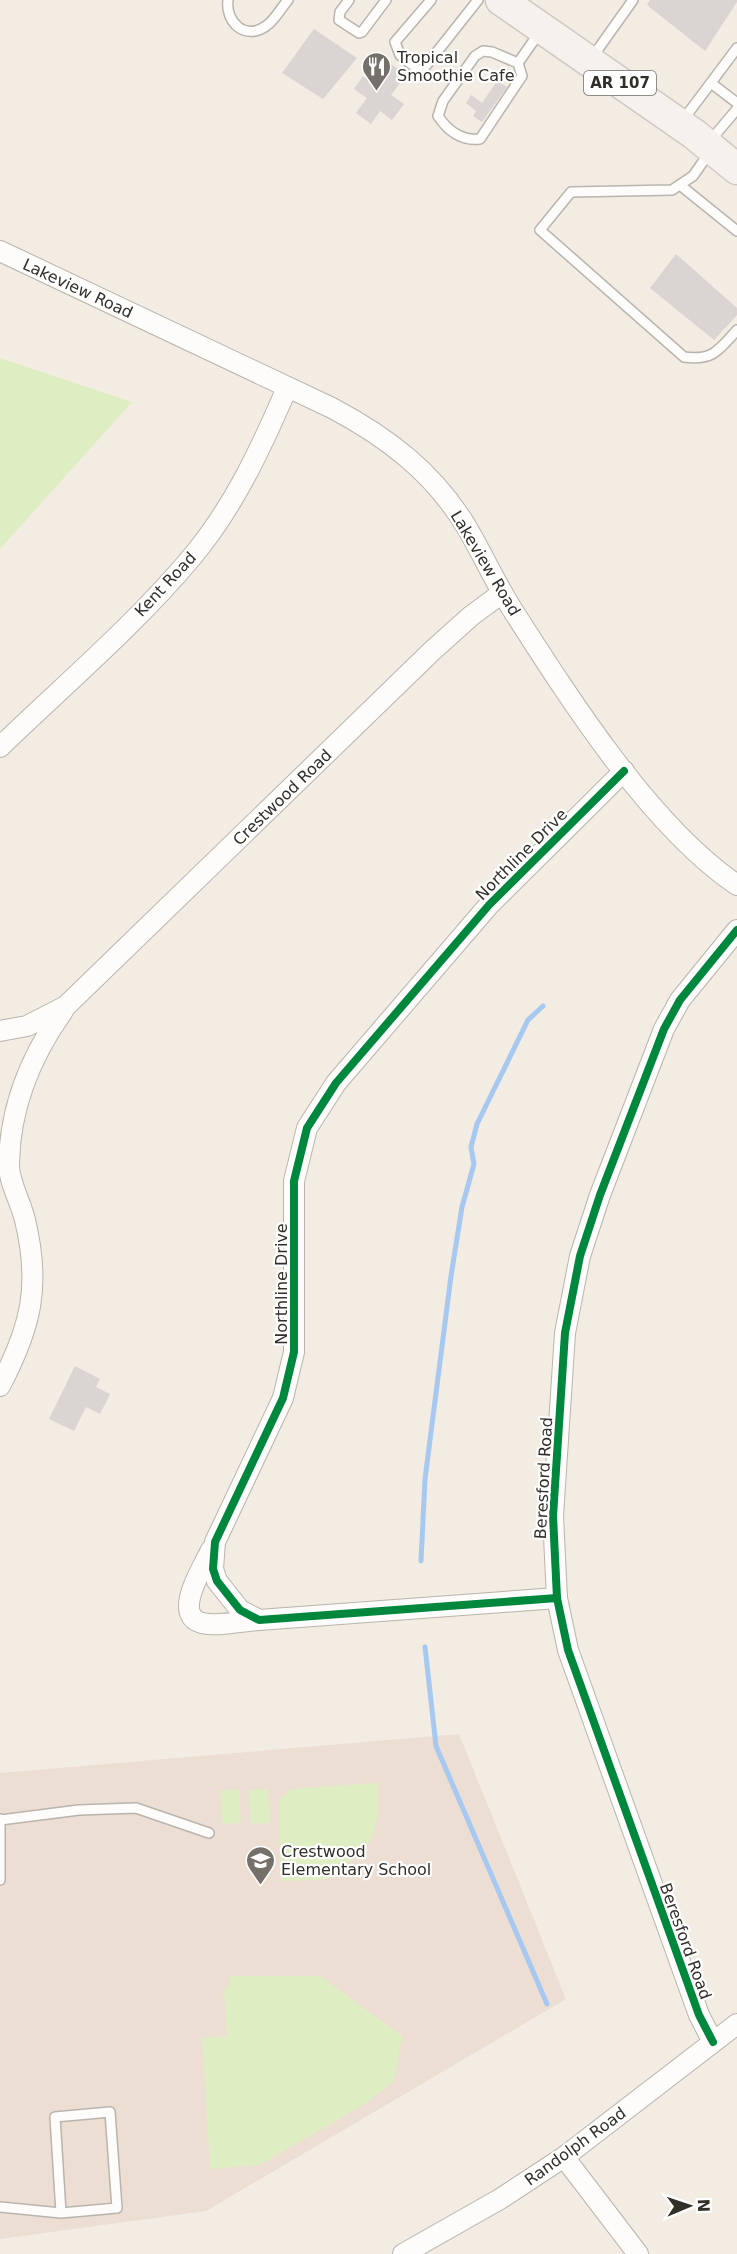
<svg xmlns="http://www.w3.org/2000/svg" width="737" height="2254" font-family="'DejaVu Sans',sans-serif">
<rect width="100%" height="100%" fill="#f2ece2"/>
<path fill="#ecded3" d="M 459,1734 L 566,1999 L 206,2211 L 0,2239 L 0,1773 Z"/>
<g fill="#dfedc2">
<path d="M 0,358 L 132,402 L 0,549 Z"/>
<path d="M 377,1783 L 377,1818 L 372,1838 L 362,1851 L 328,1879 L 281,1881 L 279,1800 L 291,1789 Z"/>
<path d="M 239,1789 L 241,1823 L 223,1824 L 220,1791 Z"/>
<path d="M 268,1789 L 270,1823 L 251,1824 L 249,1790 Z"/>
<path d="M 232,1976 L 320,1976 L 402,2036 L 394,2081 L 366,2103 L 260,2165 L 210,2169 L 202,2038 L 227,2036 L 224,1993 Z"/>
</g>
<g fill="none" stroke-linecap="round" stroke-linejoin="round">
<g stroke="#a6c8f1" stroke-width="5">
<path d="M 421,1561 L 425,1479 L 451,1276 L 462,1207 L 474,1164 L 471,1147 L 477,1124 L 528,1020 L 543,1006"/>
<path d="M 425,1647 L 436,1746 L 547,2004"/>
</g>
</g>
<g fill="#dad4d2">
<path d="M 650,0 L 737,0 L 737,2 L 705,51 L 647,5 Z"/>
<path d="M 314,29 L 357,58 L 323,99 L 282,73 Z"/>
<path d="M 391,64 L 406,75 L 391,95 L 404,104 L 392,120 L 380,111 L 371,124 L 356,113 L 367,98 L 354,89 L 363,76 L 376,85 Z"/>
<path d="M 497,81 L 507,87 L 482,122 L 473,116 L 476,111 L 466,103 L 471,95 L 482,103 Z"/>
<path d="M 676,254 L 737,308 L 737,315 L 714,340 L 650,288 Z"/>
<path d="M 75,1366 L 100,1379 L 96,1387 L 110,1394 L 100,1414 L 86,1407 L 74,1431 L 49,1419 Z"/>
</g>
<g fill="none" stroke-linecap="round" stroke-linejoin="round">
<defs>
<g id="service">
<path d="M 228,0 C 225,22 245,41 266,26 C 275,20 281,8 288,0"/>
<path d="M 349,0 L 340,12 L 339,20 L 359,33 L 362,32 L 386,0"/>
<path d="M 431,0 L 395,42 L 400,55 L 421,72 L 478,0"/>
<path d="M 483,51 L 492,52 L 518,63 L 522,76 L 480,139 C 462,141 448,131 438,116 L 443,101 L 475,56 Z"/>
<path d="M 591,59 L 633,0"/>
<path d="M 518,63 L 539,33"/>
<path d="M 711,83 L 737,103"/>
<path d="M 683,120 L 737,48"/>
<path d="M 710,141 L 737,109"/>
<path d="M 709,153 L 693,176 L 672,190 L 571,192 L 540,230 L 684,357 C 713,361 719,350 737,330"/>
<path d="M 680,185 L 737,231"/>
<path d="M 0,1819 L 0,1880"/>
<path d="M 0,1820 L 79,1810 L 136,1808 L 209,1833"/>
<path d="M 0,2207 L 61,2213 L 117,2208 L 110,2112 L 55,2117 L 61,2213"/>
</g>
<g id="minor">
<path d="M 0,251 L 332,408 C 387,437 433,472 466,526 C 482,553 495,582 512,609 C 569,698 650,826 737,885"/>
<path d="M 0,747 C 63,686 135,625 191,558 C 234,507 261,448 287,388"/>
<path d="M 0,1031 L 27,1026 L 66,1006 L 432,651 L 471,616 L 502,593"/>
<path d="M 0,1386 C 31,1327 41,1286 25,1220 C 21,1202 8,1181 9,1163 C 10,1107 31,1056 63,1011"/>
<path d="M 211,1550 C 204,1566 171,1615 202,1623 C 218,1627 242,1621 259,1620"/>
<path d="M 557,1598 L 259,1620 L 240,1610 L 217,1581 L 213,1569 L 215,1542 L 283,1398 L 294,1352 L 294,1181 L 307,1128 L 336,1083 L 489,905 L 624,771"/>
<path d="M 713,2042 L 699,2015 L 568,1650 L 557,1598 L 553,1516 L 565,1333 L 580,1256 L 600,1195 L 664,1029 L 680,1000 L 737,930"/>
<path d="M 564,2157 L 638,2254"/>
<path d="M 403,2254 L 500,2199 L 564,2157 L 737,2024"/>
</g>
<path id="primary" d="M 501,0 L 694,134 L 737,169"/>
</defs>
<use href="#service" stroke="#b9b4ad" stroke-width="12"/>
<use href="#minor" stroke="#b9b4ad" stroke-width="22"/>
<use href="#primary" stroke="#cdcac6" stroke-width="33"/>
<use href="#service" stroke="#fdfcfb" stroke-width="9"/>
<use href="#minor" stroke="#fdfcfb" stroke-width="20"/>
<use href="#primary" stroke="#f6f1ed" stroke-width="30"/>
<defs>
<g id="cycleway">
<path d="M 557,1598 L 259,1620 L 240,1610 L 217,1581 L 213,1569 L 215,1542 L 283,1398 L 294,1352 L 294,1181 L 307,1128 L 336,1083 L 489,905 L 624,771"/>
<path d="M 713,2042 L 699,2015 L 568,1650 L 557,1598 L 553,1516 L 565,1333 L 580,1256 L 600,1195 L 664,1029 L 680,1000 L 737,930"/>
</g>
</defs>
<use href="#cycleway" stroke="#fff" stroke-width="11"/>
<use href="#cycleway" stroke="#00873e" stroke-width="8"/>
</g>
<defs>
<symbol id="restaurant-pin" viewBox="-11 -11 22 30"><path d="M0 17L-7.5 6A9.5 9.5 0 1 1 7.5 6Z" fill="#757069" stroke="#fff"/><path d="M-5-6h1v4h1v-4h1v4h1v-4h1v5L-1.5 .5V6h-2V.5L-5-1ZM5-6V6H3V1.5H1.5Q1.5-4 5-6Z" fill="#fff"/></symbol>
<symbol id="school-pin" viewBox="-11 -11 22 30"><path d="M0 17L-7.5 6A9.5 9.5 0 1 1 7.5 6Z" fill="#757069" stroke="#fff"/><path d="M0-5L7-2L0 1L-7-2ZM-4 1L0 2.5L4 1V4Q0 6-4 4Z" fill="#fff"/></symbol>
</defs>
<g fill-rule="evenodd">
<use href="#restaurant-pin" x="360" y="50" width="33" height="45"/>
<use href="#school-pin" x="244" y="1844" width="33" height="45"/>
</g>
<g text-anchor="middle" stroke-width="4.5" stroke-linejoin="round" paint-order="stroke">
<rect fill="#fff" stroke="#706d68" stroke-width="1.5" x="584" y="71" width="72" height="24" rx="4.5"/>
<g font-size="15" font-weight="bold" fill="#322e28">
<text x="620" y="88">AR 107</text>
</g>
<g font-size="16" fill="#322e28" stroke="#fff" text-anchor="start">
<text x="397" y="63">Tropical<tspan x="397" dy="18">Smoothie Cafe</tspan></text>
<text x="281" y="1857">Crestwood<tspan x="281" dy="18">Elementary School</tspan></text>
</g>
<g font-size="16" fill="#322e28" stroke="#fff">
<text transform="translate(78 288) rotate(25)" y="6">Lakeview Road</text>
<text transform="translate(486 563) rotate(59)" y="6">Lakeview Road</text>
<text transform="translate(165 584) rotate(-47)" y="6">Kent Road</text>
<text transform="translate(282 797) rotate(-44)" y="6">Crestwood Road</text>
<text transform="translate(521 854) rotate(-45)" y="6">Northline Drive</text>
<text transform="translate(281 1284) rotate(-90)" y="6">Northline Drive</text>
<text transform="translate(543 1478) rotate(-87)" y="6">Beresford Road</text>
<text transform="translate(686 1941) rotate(70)" y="6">Beresford Road</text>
<text transform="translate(575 2146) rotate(-36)" y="6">Randolph Road</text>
</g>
</g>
<g transform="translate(689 2206) rotate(88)" stroke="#ffffff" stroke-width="4.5" paint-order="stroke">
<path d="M0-4.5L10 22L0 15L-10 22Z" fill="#322e28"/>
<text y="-9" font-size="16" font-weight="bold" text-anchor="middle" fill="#322e28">N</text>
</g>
</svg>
